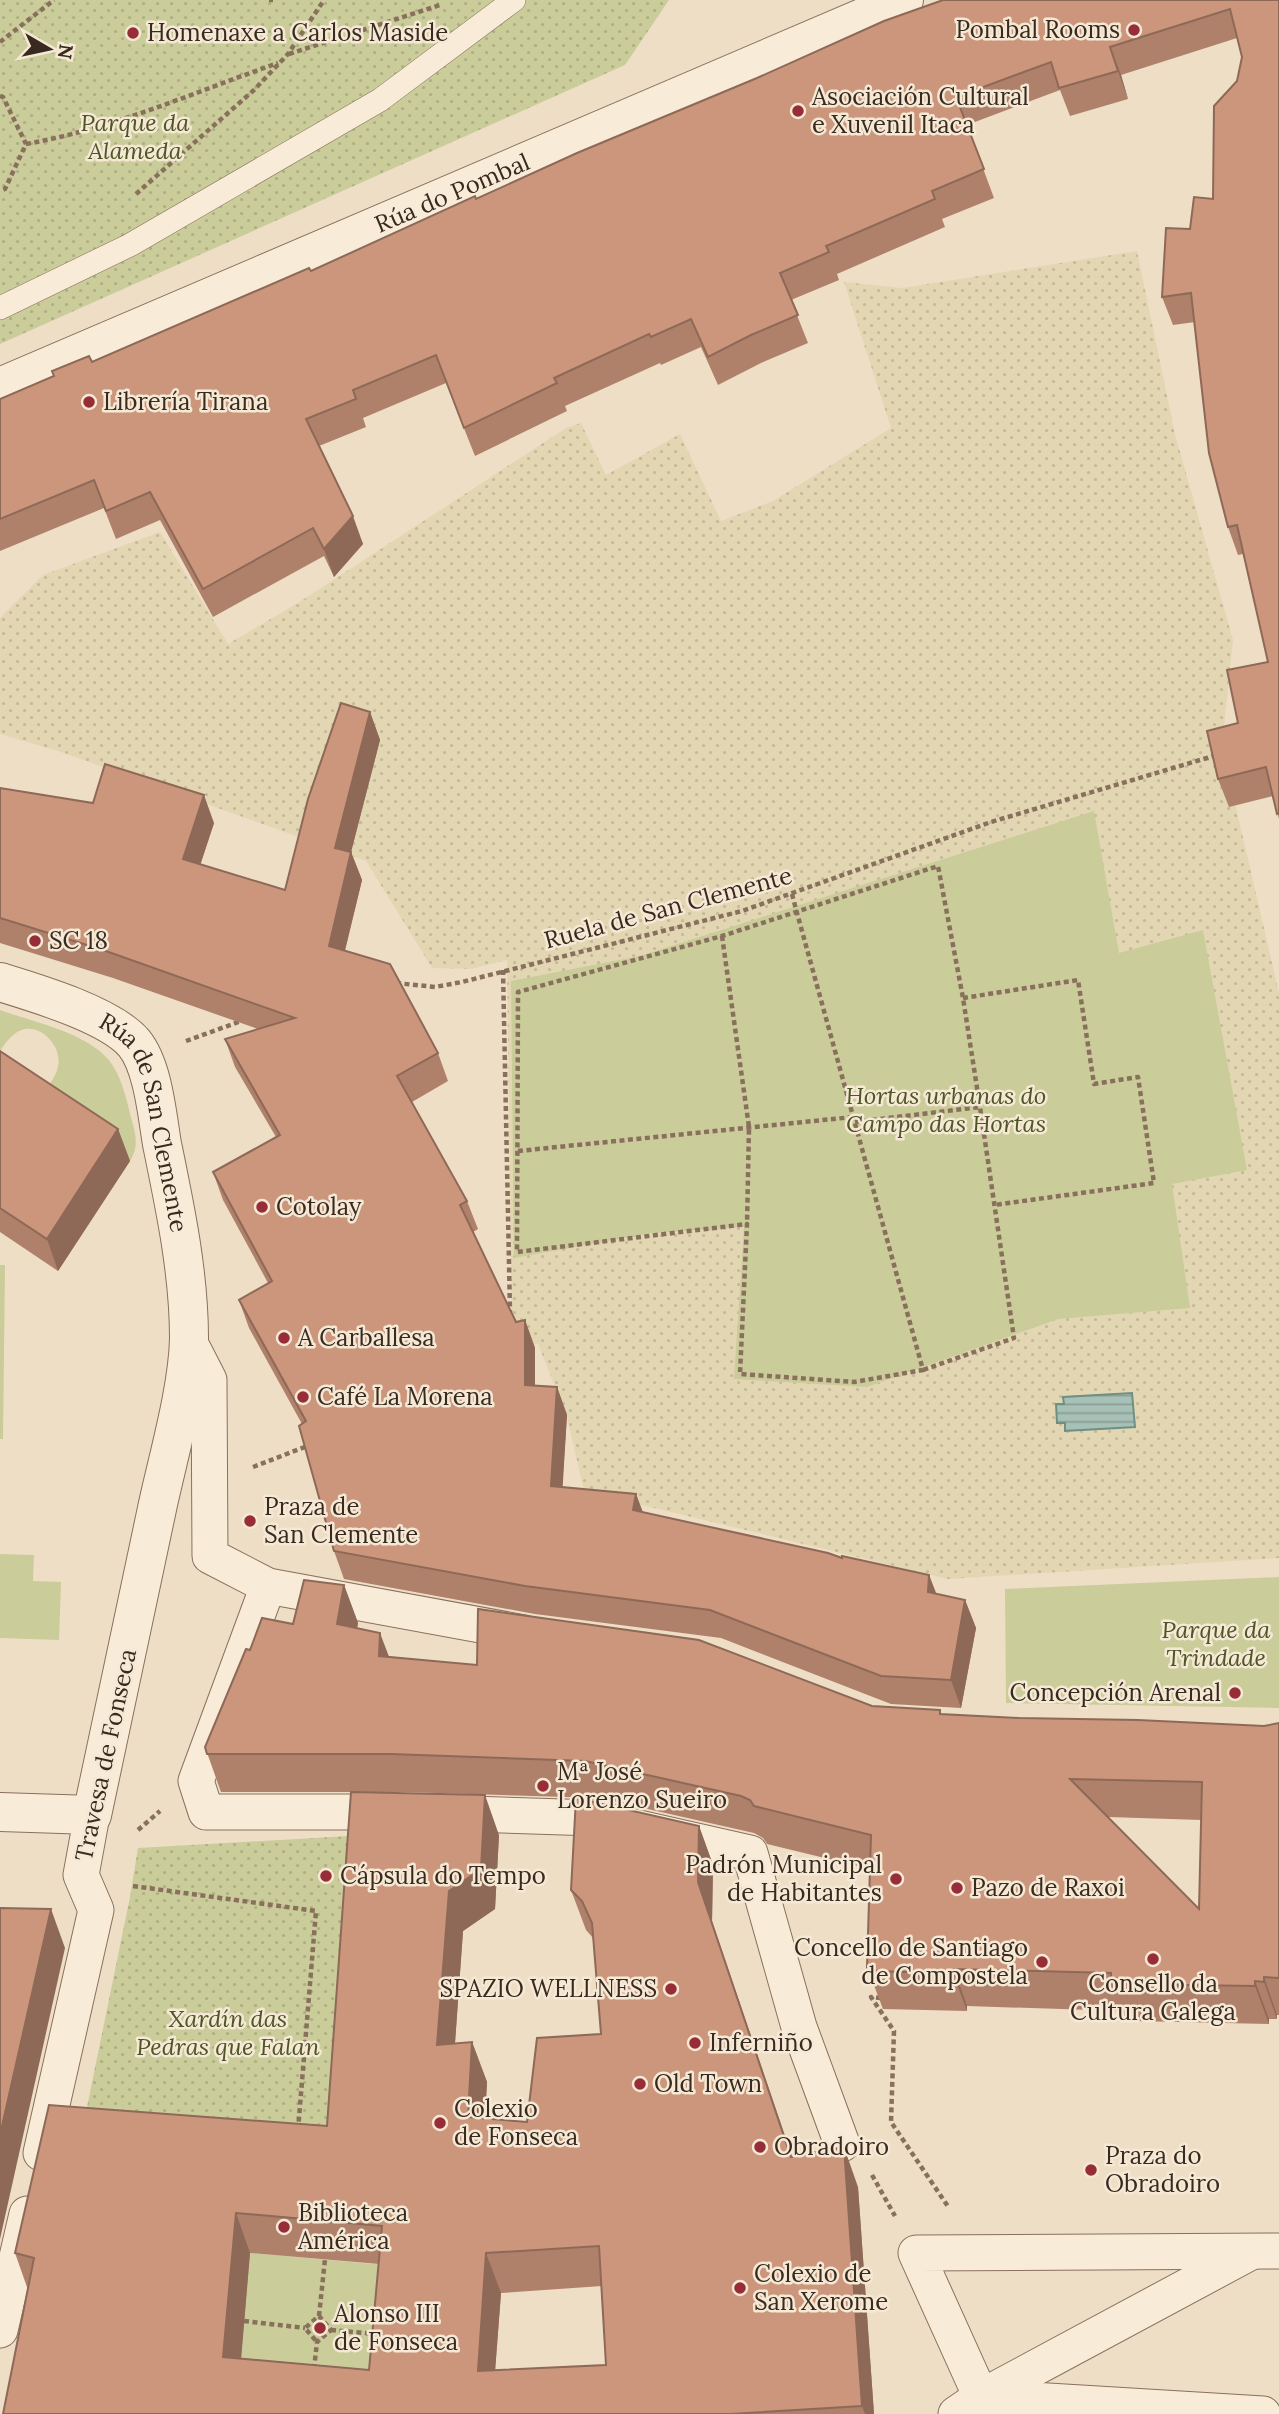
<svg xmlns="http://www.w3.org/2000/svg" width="1279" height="2414" font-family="Lora,serif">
<defs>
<pattern id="farmland-dots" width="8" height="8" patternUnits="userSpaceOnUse" patternTransform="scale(1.75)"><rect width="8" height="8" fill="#e3d7b3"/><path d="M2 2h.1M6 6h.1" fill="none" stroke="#c4b99a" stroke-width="1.8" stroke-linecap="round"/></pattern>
<pattern id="park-dots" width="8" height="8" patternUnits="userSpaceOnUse" patternTransform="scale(1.75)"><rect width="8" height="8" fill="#cacc9a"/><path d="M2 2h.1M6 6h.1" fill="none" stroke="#aeaf84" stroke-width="1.8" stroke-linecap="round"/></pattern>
<pattern id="water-rules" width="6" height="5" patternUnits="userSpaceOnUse" patternTransform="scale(1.75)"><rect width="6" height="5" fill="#a7c1b7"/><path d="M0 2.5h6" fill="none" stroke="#899d94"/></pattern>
</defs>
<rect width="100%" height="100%" fill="#eedec6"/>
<path fill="url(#farmland-dots)" d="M 1137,251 L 1175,434 L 1233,640 L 1222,747 L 1279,993 L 1279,1558 L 948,1579 L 584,1491 L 567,1417 L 538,1344 L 512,1346 L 507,960 L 471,969 L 432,968 L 366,861 L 64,753 L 0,734 L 0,618 L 43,575 L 160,532 L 228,644 L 301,601 L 566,428 L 581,423 L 606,475 L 680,434 L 721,521 L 773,501 L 891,428 L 844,282 L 902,288 Z"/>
<g fill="#cacc9a">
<path d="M 1094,811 L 1119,953 L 1203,930 L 1247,1170 L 1172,1184 L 1190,1308 L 1058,1319 L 867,1387 L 734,1379 L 744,1227 L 652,1233 L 514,1258 L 511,981 L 640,956 Z"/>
<path d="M 0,1010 C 33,1022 84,1032 108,1059 C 120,1073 126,1096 130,1114 C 135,1131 140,1145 130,1161 L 38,1100 C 45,1089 56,1079 58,1066 C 62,1048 44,1026 25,1029 C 14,1031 6,1042 0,1051 Z"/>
<path d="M 0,1265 L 5,1265 L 3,1439 L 0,1439 Z"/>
<path d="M 0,1554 L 34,1555 L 33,1581 L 61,1582 L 59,1640 L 0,1638 Z"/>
<path d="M 1279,1577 L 1279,1708 L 1006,1703 L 1005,1589 Z"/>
<path d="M 250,2253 L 396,2266 L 384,2410 L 238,2396 Z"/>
</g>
<g fill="url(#park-dots)">
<path d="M 0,0 L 669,0 L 625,65 L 0,344 Z"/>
<path d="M 366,1835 L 376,2169 L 79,2146 L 130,1897 L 138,1848 Z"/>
</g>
<path fill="url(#water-rules)" stroke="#6e9084" stroke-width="2" d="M 1132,1393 L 1135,1427 L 1065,1431 L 1065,1423 L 1057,1423 L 1056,1404 L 1064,1404 L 1063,1397 Z"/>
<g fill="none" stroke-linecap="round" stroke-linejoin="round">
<defs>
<path id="service" d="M 0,308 L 130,245 L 380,100 L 514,0"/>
<g id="pedestrian">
<path d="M 189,1341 L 209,1380 L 210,1556 L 268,1586 L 524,1633"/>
<path d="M 268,1586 L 196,1781 L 206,1812 L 404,1812 L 595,1818 L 750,1853 L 799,2027 L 842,2144"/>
<path d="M 41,2153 L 96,1910 L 81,1875 L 92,1815"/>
<path d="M 0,2330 L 27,2214"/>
<path d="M 956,2414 L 981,2397 L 1251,2252"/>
<path d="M 1263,2414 L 981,2397 L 916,2253 L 1279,2251"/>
</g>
<g id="minor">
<path id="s1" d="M 0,982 C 36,993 110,1015 134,1043 C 153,1066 157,1114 162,1144 C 175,1207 189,1273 189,1338 C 188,1388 169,1454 158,1504 C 136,1608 114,1712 92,1815 L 0,1812"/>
</g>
<g id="tertiary">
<path id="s2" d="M 0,387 L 904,0"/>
</g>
</defs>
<use href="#service" stroke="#89705c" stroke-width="24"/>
<use href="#pedestrian" stroke="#89705c" stroke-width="37"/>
<use href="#minor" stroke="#89705c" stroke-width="40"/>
<use href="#tertiary" stroke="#89705c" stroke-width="40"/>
<g stroke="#89705c" stroke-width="4.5" stroke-dasharray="5 3.5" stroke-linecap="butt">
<path d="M 269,0 L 273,0"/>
<path d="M 0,42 L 54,0"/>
<path d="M 289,54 L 440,5"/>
<path d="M 0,96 L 3,97 L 26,144 L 5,189 L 0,191"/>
<path d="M 26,144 C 112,129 195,92 278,63"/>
<path d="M 136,194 L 254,90 L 288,54 L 324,0"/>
<path d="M 792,894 L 797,913 L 923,1370 L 854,1382 L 740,1374 L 747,1224 L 517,1252 L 518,992 L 722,936 L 938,866 L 963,998 L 980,1107"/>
<path d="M 722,936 L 749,1127 L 747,1224"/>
<path d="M 503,970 L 510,1312"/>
<path d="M 396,983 L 435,987 L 462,982 L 742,911 L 991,822 L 1217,755"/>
<path d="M 963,998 L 1078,980 L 1094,1084 L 1138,1077 L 1154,1183 L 994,1205"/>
<path d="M 186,1041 L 244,1020"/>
<path d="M 855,1122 L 980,1107 L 1014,1338 L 923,1370"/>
<path d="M 518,1151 L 853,1117"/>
<path d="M 253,1467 L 310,1445"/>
<path d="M 138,1830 L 160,1811"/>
<path d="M 133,1886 L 316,1911 L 298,2130"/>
<path d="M 826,1892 L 859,1887"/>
<path d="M 881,1998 L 871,1997 L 894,2031 L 891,2122 L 949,2208"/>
<path d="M 872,2175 L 895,2216"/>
<path d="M 319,2316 L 325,2259"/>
<path d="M 244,2321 L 305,2328"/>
<path d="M 331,2330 L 376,2334"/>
<path d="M 314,2369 L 317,2342 L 331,2330 L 319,2316 L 305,2328 L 317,2342"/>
</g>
<use href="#service" stroke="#f8ecd9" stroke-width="23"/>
<use href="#pedestrian" stroke="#f8ecd9" stroke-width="35"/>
<use href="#minor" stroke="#f8ecd9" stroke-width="38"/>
<use href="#tertiary" stroke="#f8ecd9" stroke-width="38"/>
</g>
<g fill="#af816b" fill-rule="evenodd">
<path d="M 1279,0 L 1279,819 L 1273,796 L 1229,807 L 1218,779 L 1238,723 L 1268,662 L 1243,554 L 1238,555 L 1228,527 L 1195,322 L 1173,325 L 1162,297 L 1190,229 L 1213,199 L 1242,57 L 1237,38 L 1121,75 L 1128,99 L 1070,116 L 1060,90 L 967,125 L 994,198 L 942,219 L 945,227 L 837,274 L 839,280 L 791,300 L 808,343 L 761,363 L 718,385 L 701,347 L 661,365 L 660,363 L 565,406 L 567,411 L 475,456 L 446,383 L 363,418 L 366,427 L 319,446 L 363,544 L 334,577 L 324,556 L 213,617 L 160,520 L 116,539 L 104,508 L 0,551 L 0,399 L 92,362 L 311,271 L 476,199 L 757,78 Z"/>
<path d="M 370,712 L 380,740 L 351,852 L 362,880 L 345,951 L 438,1053 L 448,1081 L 412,1102 L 467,1201 L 478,1229 L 473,1232 L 516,1322 L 525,1320 L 535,1348 L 535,1386 L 557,1387 L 567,1415 L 562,1487 L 636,1494 L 643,1512 L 842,1558 L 929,1575 L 936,1594 L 965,1600 L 976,1628 L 961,1708 L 891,1704 L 721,1638 L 535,1614 L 344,1579 L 334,1551 L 302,1424 L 249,1328 L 239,1300 L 268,1283 L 223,1200 L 213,1172 L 276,1137 L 235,1067 L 225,1039 L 258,1029 L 113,978 L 0,943 L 0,788 L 214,823 L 200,865 L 285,890 Z"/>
<path d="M 0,1051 L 118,1129 L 130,1161 L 58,1271 L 0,1232 Z"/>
<path d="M 344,1585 L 358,1623 L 357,1628 L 389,1657 L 872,1706 L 940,1710 L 942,1715 L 1264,1726 L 1279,1723 L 1279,2015 L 1277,2015 L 1277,2019 L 1269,2019 L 1269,2024 L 1133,2021 L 1131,2016 L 1124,2016 L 1123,2011 L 967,2006 L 967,2011 L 883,2009 L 867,1967 L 870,1869 L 767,1844 L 763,1838 L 754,1833 L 599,1798 L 405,1792 L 221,1792 L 205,1747 L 250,1650 L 293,1624 ZM 1108,1817 L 1201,1820 L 1199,1909 Z"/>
<path d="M 699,1826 L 713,1865 L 712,1922 L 792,2156 L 858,2187 L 874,2414 L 3,2414 L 28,2290 L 15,2253 L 327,2126 L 499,1835 L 495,1909 L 463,1931 L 455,2044 L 472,2042 L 487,2082 L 485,2118 L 527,2122 L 601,2034 L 593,1938 L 586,1930 L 571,1890 ZM 250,2253 L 379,2264 L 369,2370 L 241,2358 ZM 602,2286 L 606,2365 L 495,2371 L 501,2293 Z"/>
</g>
<g fill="#8e6957">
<path d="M 1110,47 L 1121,75 L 1128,99 L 1118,71 Z"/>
<path d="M 353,516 L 363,544 L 334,577 L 324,549 Z"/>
<path d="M 370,712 L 380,740 L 351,852 L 362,880 L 339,974 L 329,946 L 335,848 Z"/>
<path d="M 204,795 L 214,823 L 193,887 L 183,859 Z"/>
<path d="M 118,1129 L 130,1161 L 58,1271 L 47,1239 Z"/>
<path d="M 525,1320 L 535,1348 L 535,1413 L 525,1385 Z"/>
<path d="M 557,1387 L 567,1415 L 561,1514 L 551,1486 Z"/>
<path d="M 636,1494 L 646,1522 L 633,1510 Z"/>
<path d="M 929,1575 L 940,1603 L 928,1592 Z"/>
<path d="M 344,1585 L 358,1623 L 351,1662 L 337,1624 Z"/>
<path d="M 965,1600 L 976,1628 L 961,1708 L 951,1680 Z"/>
<path d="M 380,1633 L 394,1670 L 379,1656 Z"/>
<path d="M 485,1795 L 499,1835 L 495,1909 L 463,1931 L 452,2084 L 437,2045 L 449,1891 Z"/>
<path d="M 699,1826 L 713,1865 L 712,1922 L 805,2196 L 698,1882 Z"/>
<path d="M 51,1909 L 65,1948 L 0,2239 L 0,2135 Z"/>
<path d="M 954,1969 L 967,2006 L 967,2011 L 953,1973 Z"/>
<path d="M 1264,1977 L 1277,2015 L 1277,2019 L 1264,1982 Z"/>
<path d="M 1255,1981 L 1269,2019 L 1269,2024 L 1255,1986 Z"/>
<path d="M 472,2042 L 487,2082 L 483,2156 L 468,2117 Z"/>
<path d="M 844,2147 L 858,2187 L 874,2414 L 865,2414 L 862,2406 Z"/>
<path d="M 236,2213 L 250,2253 L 238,2396 L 223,2357 Z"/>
<path d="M 486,2253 L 501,2293 L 492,2411 L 478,2371 Z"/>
</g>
<g fill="#cb967c" stroke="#8e6957" stroke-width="2" fill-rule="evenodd">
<path d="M 943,0 L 1279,0 L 1279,813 L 1277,814 L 1266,767 L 1218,779 L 1207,731 L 1238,723 L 1227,670 L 1268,662 L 1237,525 L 1228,527 L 1209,453 L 1191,293 L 1162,297 L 1166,228 L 1190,229 L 1194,197 L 1213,199 L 1214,106 L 1237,81 L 1242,57 L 1230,9 L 1110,47 L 1118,71 L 1059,88 L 1051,62 L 956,97 L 984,169 L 932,191 L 935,199 L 826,246 L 829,252 L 780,273 L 798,315 L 751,335 L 708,357 L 691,319 L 651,337 L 649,334 L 554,378 L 557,383 L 464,428 L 436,355 L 353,390 L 356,399 L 306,419 L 353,516 L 324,549 L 313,528 L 203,589 L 150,492 L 106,511 L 94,480 L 0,519 L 0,399 L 54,376 L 52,371 L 89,356 L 92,362 L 309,268 L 311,271 L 475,196 L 476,199 L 577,153 L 757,78 L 884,21 Z"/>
<path d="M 341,703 L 370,712 L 335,848 L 351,852 L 329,946 L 390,964 L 438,1053 L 397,1076 L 467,1201 L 460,1205 L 516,1322 L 525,1320 L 525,1385 L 557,1387 L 551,1486 L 636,1494 L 633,1510 L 828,1553 L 842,1558 L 842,1556 L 929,1575 L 928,1592 L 965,1600 L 951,1680 L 881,1676 L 710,1610 L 525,1586 L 334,1551 L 299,1426 L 306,1421 L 239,1300 L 272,1281 L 213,1172 L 280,1135 L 225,1039 L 295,1018 L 103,950 L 0,918 L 0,788 L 93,803 L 105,764 L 204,795 L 183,859 L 285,890 L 308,799 Z"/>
<path d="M 0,1051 L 118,1129 L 47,1239 L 0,1208 Z"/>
<path d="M 304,1580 L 344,1585 L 337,1624 L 380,1633 L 379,1656 L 477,1665 L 478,1609 L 699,1640 L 872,1706 L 940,1710 L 940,1714 L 1019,1718 L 1138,1720 L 1264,1726 L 1279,1723 L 1279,1978 L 1264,1977 L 1264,1982 L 1255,1981 L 1255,1986 L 1119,1984 L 1119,1978 L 1111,1978 L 1111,1973 L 954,1969 L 953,1973 L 869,1971 L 869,1966 L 867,1967 L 871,1835 L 754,1806 L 750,1800 L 741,1796 L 585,1761 L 391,1754 L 207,1754 L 205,1747 L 246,1649 L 250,1650 L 262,1618 L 293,1624 ZM 1070,1779 L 1202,1782 L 1199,1909 Z"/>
<path d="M 351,1792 L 485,1795 L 481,1869 L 449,1891 L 437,2045 L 472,2042 L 468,2117 L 527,2122 L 537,2038 L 601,2034 L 592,1923 L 582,1901 L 571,1890 L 576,1798 L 699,1826 L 698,1882 L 791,2157 L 844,2147 L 862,2406 L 731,2414 L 3,2414 L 34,2258 L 15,2253 L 49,2105 L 327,2126 ZM 236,2213 L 382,2226 L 369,2370 L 223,2357 ZM 599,2246 L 606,2365 L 478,2371 L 486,2253 Z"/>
<path d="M 0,1908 L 51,1909 L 0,2135 Z"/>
</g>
<g fill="#972d37" stroke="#f5e9d5" stroke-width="2.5">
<circle cx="1134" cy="30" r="7"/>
<circle cx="133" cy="33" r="7"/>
<circle cx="798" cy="111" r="7"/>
<circle cx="89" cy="402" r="7"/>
<circle cx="35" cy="941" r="7"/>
<circle cx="262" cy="1207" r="7"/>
<circle cx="284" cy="1338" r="7"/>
<circle cx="303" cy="1397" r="7"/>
<circle cx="250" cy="1521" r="7"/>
<circle cx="1235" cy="1693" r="7"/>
<circle cx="543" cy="1786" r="7"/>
<circle cx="326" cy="1876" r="7"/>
<circle cx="896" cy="1879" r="7"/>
<circle cx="957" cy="1888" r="7"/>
<circle cx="1153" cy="1959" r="7"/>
<circle cx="1042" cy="1962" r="7"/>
<circle cx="671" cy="1989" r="7"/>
<circle cx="695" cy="2043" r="7"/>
<circle cx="640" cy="2084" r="7"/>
<circle cx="440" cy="2123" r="7"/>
<circle cx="760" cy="2147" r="7"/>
<circle cx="1091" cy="2170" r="7"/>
<circle cx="284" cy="2227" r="7"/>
<circle cx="740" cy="2288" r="7"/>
<circle cx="320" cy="2328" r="7"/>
</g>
<g text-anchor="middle" stroke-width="5" stroke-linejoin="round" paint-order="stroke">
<g font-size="24" fill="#392a1f" stroke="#f5e9d5" text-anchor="start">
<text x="1120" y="38" text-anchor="end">Pombal Rooms</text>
<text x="147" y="41">Homenaxe a Carlos Maside</text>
<text x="812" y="105">Asociación Cultural<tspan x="812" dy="28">e Xuvenil Itaca</tspan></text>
<text x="103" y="410">Librería Tirana</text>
<text x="49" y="949">SC 18</text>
<text x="276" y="1215">Cotolay</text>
<text x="298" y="1346">A Carballesa</text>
<text x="317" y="1405">Café La Morena</text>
<text x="264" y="1515">Praza de<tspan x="264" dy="28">San Clemente</tspan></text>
<text x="1221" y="1701" text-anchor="end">Concepción Arenal</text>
<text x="557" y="1780">Mª José<tspan x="557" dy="28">Lorenzo Sueiro</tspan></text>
<text x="882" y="1873" text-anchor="end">Padrón Municipal<tspan x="882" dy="28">de Habitantes</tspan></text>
<text x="340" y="1884">Cápsula do Tempo</text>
<text x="971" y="1896">Pazo de Raxoi</text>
<text x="1028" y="1956" text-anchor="end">Concello de Santiago<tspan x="1028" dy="28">de Compostela</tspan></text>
<text x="1153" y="1992" text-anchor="middle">Consello da<tspan x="1153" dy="28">Cultura Galega</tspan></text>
<text x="657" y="1997" text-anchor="end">SPAZIO WELLNESS</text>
<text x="709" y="2051">Inferniño</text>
<text x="654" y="2092">Old Town</text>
<text x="454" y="2117">Colexio<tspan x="454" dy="28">de Fonseca</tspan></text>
<text x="774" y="2155">Obradoiro</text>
<text x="1105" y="2164">Praza do<tspan x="1105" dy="28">Obradoiro</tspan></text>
<text x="298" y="2221">Biblioteca<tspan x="298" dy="28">América</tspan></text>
<text x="754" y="2282">Colexio de<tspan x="754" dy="28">San Xerome</tspan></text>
<text x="334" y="2322">Alonso III<tspan x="334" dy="28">de Fonseca</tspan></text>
</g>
<g font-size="24" font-style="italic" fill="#4e5526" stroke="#f5e9d5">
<text x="135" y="131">Parque da<tspan x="135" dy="28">Alameda</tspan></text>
<text x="946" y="1104">Hortas urbanas do<tspan x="946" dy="28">Campo das Hortas</tspan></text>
<text x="1216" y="1638">Parque da<tspan x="1216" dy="28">Trindade</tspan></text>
<text x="228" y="2027">Xardín das<tspan x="228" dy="28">Pedras que Falan</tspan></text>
</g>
<g font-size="24" fill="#392a1f" stroke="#f5e9d5">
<text dy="8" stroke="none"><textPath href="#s2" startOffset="492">Rúa do Pombal</textPath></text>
<text transform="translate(668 908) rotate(-15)" y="8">Ruela de San Clemente</text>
<text dy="8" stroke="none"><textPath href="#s1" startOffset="226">Rúa de San Clemente</textPath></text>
<text transform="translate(106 1755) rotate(-78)" y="8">Travesa de Fonseca</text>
</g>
</g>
<g transform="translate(49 49) rotate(99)" stroke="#f5e9d5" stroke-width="5" paint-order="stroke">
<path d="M0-5L12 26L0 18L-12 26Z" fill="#392a1f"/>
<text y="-10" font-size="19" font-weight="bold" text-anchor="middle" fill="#392a1f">N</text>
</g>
</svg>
